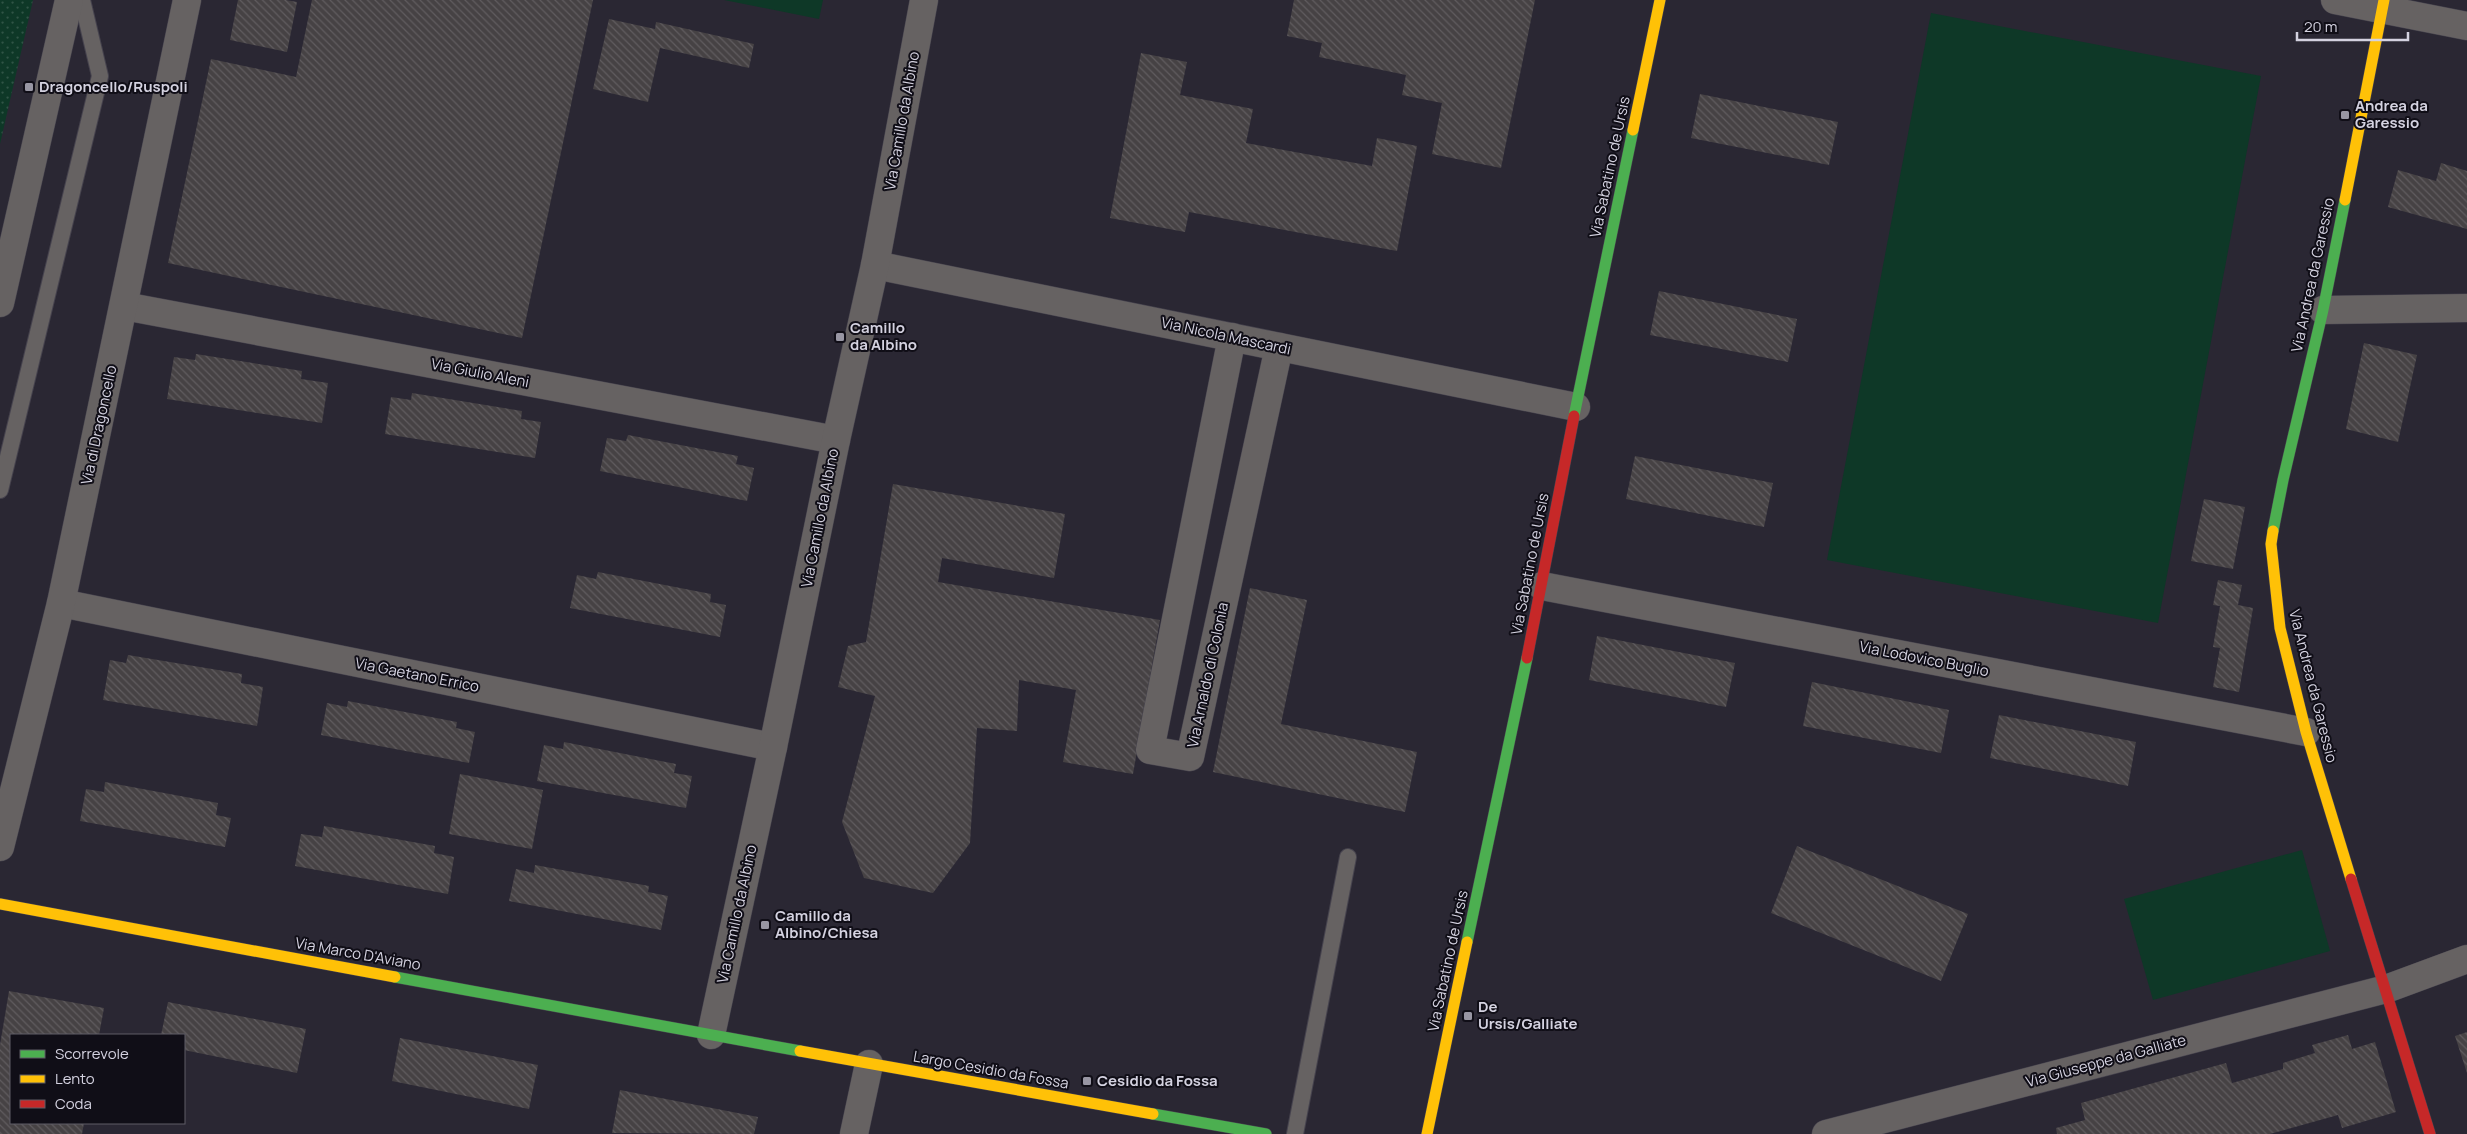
<svg xmlns="http://www.w3.org/2000/svg" width="2467" height="1134" font-family="Manrope,sans-serif">
<defs>
<pattern id="green-dots" width="8" height="8" patternUnits="userSpaceOnUse" patternTransform="scale(1.25)"><rect width="8" height="8" fill="#0e3827"/><path d="M2 2h.1M6 6h.1" fill="none" stroke="#305446" stroke-width="1.8" stroke-linecap="round"/></pattern>
<pattern id="building-back-hatch" width="6" height="6" patternUnits="userSpaceOnUse" patternTransform="scale(1.25)"><rect width="6" height="6" fill="#464244"/><path d="M-1 5l2 2M0 0l6 6M5-1l2 2" fill="none" stroke="#605c5f"/></pattern>
</defs>
<rect width="100%" height="100%" fill="#2a2733"/>
<path fill="url(#green-dots)" d="M 0,0 L 33,0 L 0,144 Z"/>
<g fill="#0e3827">
<path d="M 724,0 L 823,0 L 819,19 Z"/>
<path d="M 1931,13 L 2261,76 L 2158,623 L 1827,560 Z"/>
<path d="M 2302,850 L 2330,951 L 2153,1000 L 2124,899 Z"/>
</g>
<g fill="url(#building-back-hatch)">
<path d="M 238,0 L 286,0 L 297,2 L 287,52 L 230,40 Z"/>
<path d="M 312,0 L 593,0 L 522,338 L 168,263 L 211,59 L 296,77 Z"/>
<path d="M 1294,0 L 1535,0 L 1501,168 L 1432,154 L 1442,103 L 1402,95 L 1406,75 L 1319,57 L 1322,43 L 1287,36 Z"/>
<path d="M 609,19 L 655,29 L 656,22 L 754,44 L 749,68 L 660,48 L 648,102 L 593,89 Z"/>
<path d="M 1141,53 L 1187,62 L 1180,95 L 1253,109 L 1246,143 L 1372,166 L 1377,138 L 1417,146 L 1397,251 L 1189,212 L 1185,232 L 1110,218 Z"/>
<path d="M 1700,94 L 1838,122 L 1829,165 L 1691,138 Z"/>
<path d="M 2441,163 L 2467,171 L 2467,229 L 2388,207 L 2398,170 L 2436,181 Z"/>
<path d="M 1659,291 L 1797,319 L 1788,362 L 1650,335 Z"/>
<path d="M 2364,343 L 2417,355 L 2398,442 L 2346,429 Z"/>
<path d="M 196,354 L 302,371 L 301,379 L 328,383 L 322,423 L 167,399 L 174,357 L 195,360 Z"/>
<path d="M 412,393 L 522,411 L 521,419 L 541,422 L 535,458 L 385,434 L 391,397 L 411,400 Z"/>
<path d="M 628,435 L 738,456 L 736,464 L 754,468 L 747,501 L 600,471 L 607,438 L 626,441 Z"/>
<path d="M 1635,456 L 1773,483 L 1764,527 L 1626,499 Z"/>
<path d="M 893,484 L 1065,514 L 1054,578 L 942,558 L 938,582 L 1160,620 L 1133,774 L 1063,762 L 1076,690 L 1019,680 L 1017,731 L 977,728 L 970,843 L 933,893 L 864,878 L 842,822 L 875,696 L 838,687 L 848,646 L 866,642 Z"/>
<path d="M 2204,499 L 2245,507 L 2233,569 L 2191,561 Z"/>
<path d="M 598,572 L 711,594 L 710,602 L 726,605 L 720,637 L 570,608 L 577,575 L 596,579 Z"/>
<path d="M 2218,580 L 2242,585 L 2238,605 L 2253,608 L 2239,692 L 2213,687 L 2220,648 L 2213,647 L 2220,606 L 2213,605 Z"/>
<path d="M 1250,588 L 1307,600 L 1281,724 L 1417,752 L 1405,812 L 1213,772 Z"/>
<path d="M 1597,636 L 1735,663 L 1726,707 L 1589,680 Z"/>
<path d="M 128,655 L 242,674 L 241,683 L 263,687 L 257,726 L 103,700 L 110,660 L 126,663 Z"/>
<path d="M 1812,682 L 1949,710 L 1941,753 L 1803,726 Z"/>
<path d="M 348,701 L 457,722 L 456,728 L 475,732 L 469,763 L 321,735 L 327,703 L 347,707 Z"/>
<path d="M 1999,715 L 2136,742 L 2128,786 L 1990,758 Z"/>
<path d="M 564,742 L 676,764 L 674,773 L 692,776 L 686,808 L 537,781 L 544,745 L 563,749 Z"/>
<path d="M 460,774 L 543,790 L 532,849 L 449,834 Z"/>
<path d="M 105,782 L 218,803 L 216,815 L 231,818 L 225,847 L 80,821 L 86,789 L 104,792 Z"/>
<path d="M 324,826 L 435,846 L 434,853 L 454,857 L 448,894 L 295,866 L 301,834 L 322,837 Z"/>
<path d="M 1797,846 L 1968,914 L 1941,981 L 1771,913 Z"/>
<path d="M 535,865 L 649,886 L 648,892 L 668,896 L 661,930 L 509,901 L 516,869 L 534,873 Z"/>
<path d="M 9,991 L 104,1008 L 99,1035 L 11,1035 L 11,1123 L 84,1123 L 82,1134 L 0,1134 L 0,1045 Z"/>
<path d="M 168,1002 L 306,1029 L 297,1073 L 184,1050 L 184,1035 L 161,1035 Z"/>
<path d="M 2467,1032 L 2467,1073 L 2455,1036 Z"/>
<path d="M 2348,1035 L 2352,1049 L 2375,1042 L 2396,1112 L 2342,1128 L 2338,1115 L 2270,1134 L 2057,1134 L 2056,1128 L 2085,1120 L 2081,1103 L 2226,1063 L 2232,1083 L 2283,1069 L 2283,1063 L 2315,1053 L 2312,1045 Z"/>
<path d="M 400,1038 L 538,1065 L 529,1109 L 392,1081 Z"/>
<path d="M 620,1090 L 758,1117 L 754,1134 L 612,1133 Z"/>
</g>
<g fill="none" stroke-linecap="round" stroke-linejoin="round">
<defs>
<g id="lane">
<path d="M 0,490 L 100,76 L 82,0"/>
<path d="M 1295,1134 L 1348,857"/>
</g>
<g id="street">
<path d="M 2335,0 L 2467,26"/>
<path d="M 875,265 L 1576,407"/>
<path d="M 0,303 L 69,0"/>
<path d="M 124,306 L 836,440"/>
<path d="M 2323,310 L 2467,308"/>
<path d="M 1232,337 L 1150,750 L 1190,757 L 1279,347"/>
<path d="M 1542,586 L 2306,732"/>
<path d="M 61,603 L 773,747"/>
<path d="M 0,847 L 61,603 L 187,0"/>
<path d="M 711,1035 L 773,747 L 836,440 L 875,265 L 924,0"/>
<path d="M 854,1134 L 869,1064"/>
<path d="M 1826,1134 L 2386,989 L 2467,959"/>
</g>
<g id="fast">
<path d="M 1574,416 L 1633,130"/>
<path d="M 2273,531 L 2283,480 L 2323,310 L 2345,200"/>
<path d="M 1467,942 L 1527,658"/>
<path d="M 395,977 L 800,1051"/>
<path d="M 1153,1114 L 1266,1134"/>
</g>
<g id="slow">
<path d="M 1633,130 L 1660,0"/>
<path d="M 2345,200 L 2384,0"/>
<path d="M 2273,531 L 2271,544 L 2280,628 L 2306,732 L 2351,879"/>
<path d="M 0,904 L 395,977"/>
<path d="M 800,1051 L 1153,1114"/>
<path d="M 1427,1134 L 1467,942"/>
</g>
<g id="jam">
<path d="M 1527,658 L 1574,416"/>
<path d="M 2351,879 L 2430,1134"/>
</g>
</defs>
<use href="#lane" stroke="#46434e" stroke-width="18"/>
<use href="#street" stroke="#46434e" stroke-width="29"/>
<use href="#fast" stroke="#46434e" stroke-width="12"/>
<use href="#slow" stroke="#46434e" stroke-width="12"/>
<use href="#jam" stroke="#46434e" stroke-width="12"/>
<use href="#lane" stroke="#666262" stroke-width="16"/>
<use href="#street" stroke="#666262" stroke-width="28"/>
<use href="#fast" stroke="#4caf50" stroke-width="11"/>
<use href="#slow" stroke="#ffc107" stroke-width="11"/>
<use href="#jam" stroke="#c62828" stroke-width="11"/>
</g>
<g fill="#9896a3" stroke="#100e17" stroke-width="2">
<rect x="24" y="82" width="10" height="10" rx="2.5"/>
<rect x="2340" y="110" width="10" height="10" rx="2.5"/>
<rect x="835" y="332" width="10" height="10" rx="2.5"/>
<rect x="760" y="920" width="10" height="10" rx="2.5"/>
<rect x="1463" y="1011" width="10" height="10" rx="2.5"/>
<rect x="1082" y="1076" width="10" height="10" rx="2.5"/>
</g>
<g text-anchor="middle" stroke-width="4" stroke-linejoin="round" paint-order="stroke">
<g font-size="15" font-weight="bold" fill="#d4d2e0" stroke="#100e17" text-anchor="start">
<text x="39" y="92">Dragoncello/Ruspoli</text>
<text x="2355" y="111">Andrea da<tspan x="2355" dy="17">Garessio</tspan></text>
<text x="850" y="333">Camillo<tspan x="850" dy="17">da Albino</tspan></text>
<text x="775" y="921">Camillo da<tspan x="775" dy="17">Albino/Chiesa</tspan></text>
<text x="1478" y="1012">De<tspan x="1478" dy="17">Ursis/Galliate</tspan></text>
<text x="1097" y="1086">Cesidio da Fossa</text>
</g>
<g font-size="15" fill="#d4d2e0" stroke="#100e17">
<text transform="translate(902 121) rotate(-80)" y="5">Via Camillo da Albino</text>
<text transform="translate(1610 167) rotate(-78)" y="5">Via Sabatino de Ursis</text>
<text transform="translate(2313 275) rotate(-78)" y="5">Via Andrea da Garessio</text>
<text transform="translate(1226 336) rotate(12)" y="5">Via Nicola Mascardi</text>
<text transform="translate(480 373) rotate(11)" y="5">Via Giulio Aleni</text>
<text transform="translate(99 425) rotate(-78)" y="5">Via di Dragoncello</text>
<text transform="translate(820 518) rotate(-79)" y="5">Via Camillo da Albino</text>
<text transform="translate(1530 564) rotate(-79)" y="5">Via Sabatino de Ursis</text>
<text transform="translate(1924 659) rotate(11)" y="5">Via Lodovico Buglio</text>
<text transform="translate(417 675) rotate(11)" y="5">Via Gaetano Errico</text>
<text transform="translate(1208 675) rotate(-78)" y="5">Via Arnaldo di Colonia</text>
<text transform="translate(2313 686) rotate(76)" y="5">Via Andrea da Garessio</text>
<text transform="translate(737 914) rotate(-78)" y="5">Via Camillo da Albino</text>
<text transform="translate(358 954) rotate(10)" y="5">Via Marco D'Aviano</text>
<text transform="translate(1448 961) rotate(-78)" y="5">Via Sabatino de Ursis</text>
<text transform="translate(2106 1061) rotate(-15)" y="5">Via Giuseppe da Galliate</text>
<text transform="translate(991 1070) rotate(10)" y="5">Largo Cesidio da Fossa</text>
</g>
</g>
<rect x="10" y="1034" width="175" height="90" fill="#100e17" stroke="#5e5c67"/>
<rect x="20" y="1050" width="25" height="8" fill="#4caf50" stroke="#5e5c67"/>
<text x="55" y="1059" font-size="15" fill="#d4d2e0">Scorrevole</text>
<rect x="20" y="1075" width="25" height="8" fill="#ffc107" stroke="#5e5c67"/>
<text x="55" y="1084" font-size="15" fill="#d4d2e0">Lento</text>
<rect x="20" y="1100" width="25" height="8" fill="#c62828" stroke="#5e5c67"/>
<text x="55" y="1109" font-size="15" fill="#d4d2e0">Coda</text>
<path d="M2297 32v8h111v-8" fill="none" stroke="#d4d2e0" stroke-width="2.5"/>
<text x="2304" y="32" font-size="15" fill="#d4d2e0" stroke="#100e17" stroke-width="4" paint-order="stroke">20 m</text>
</svg>
